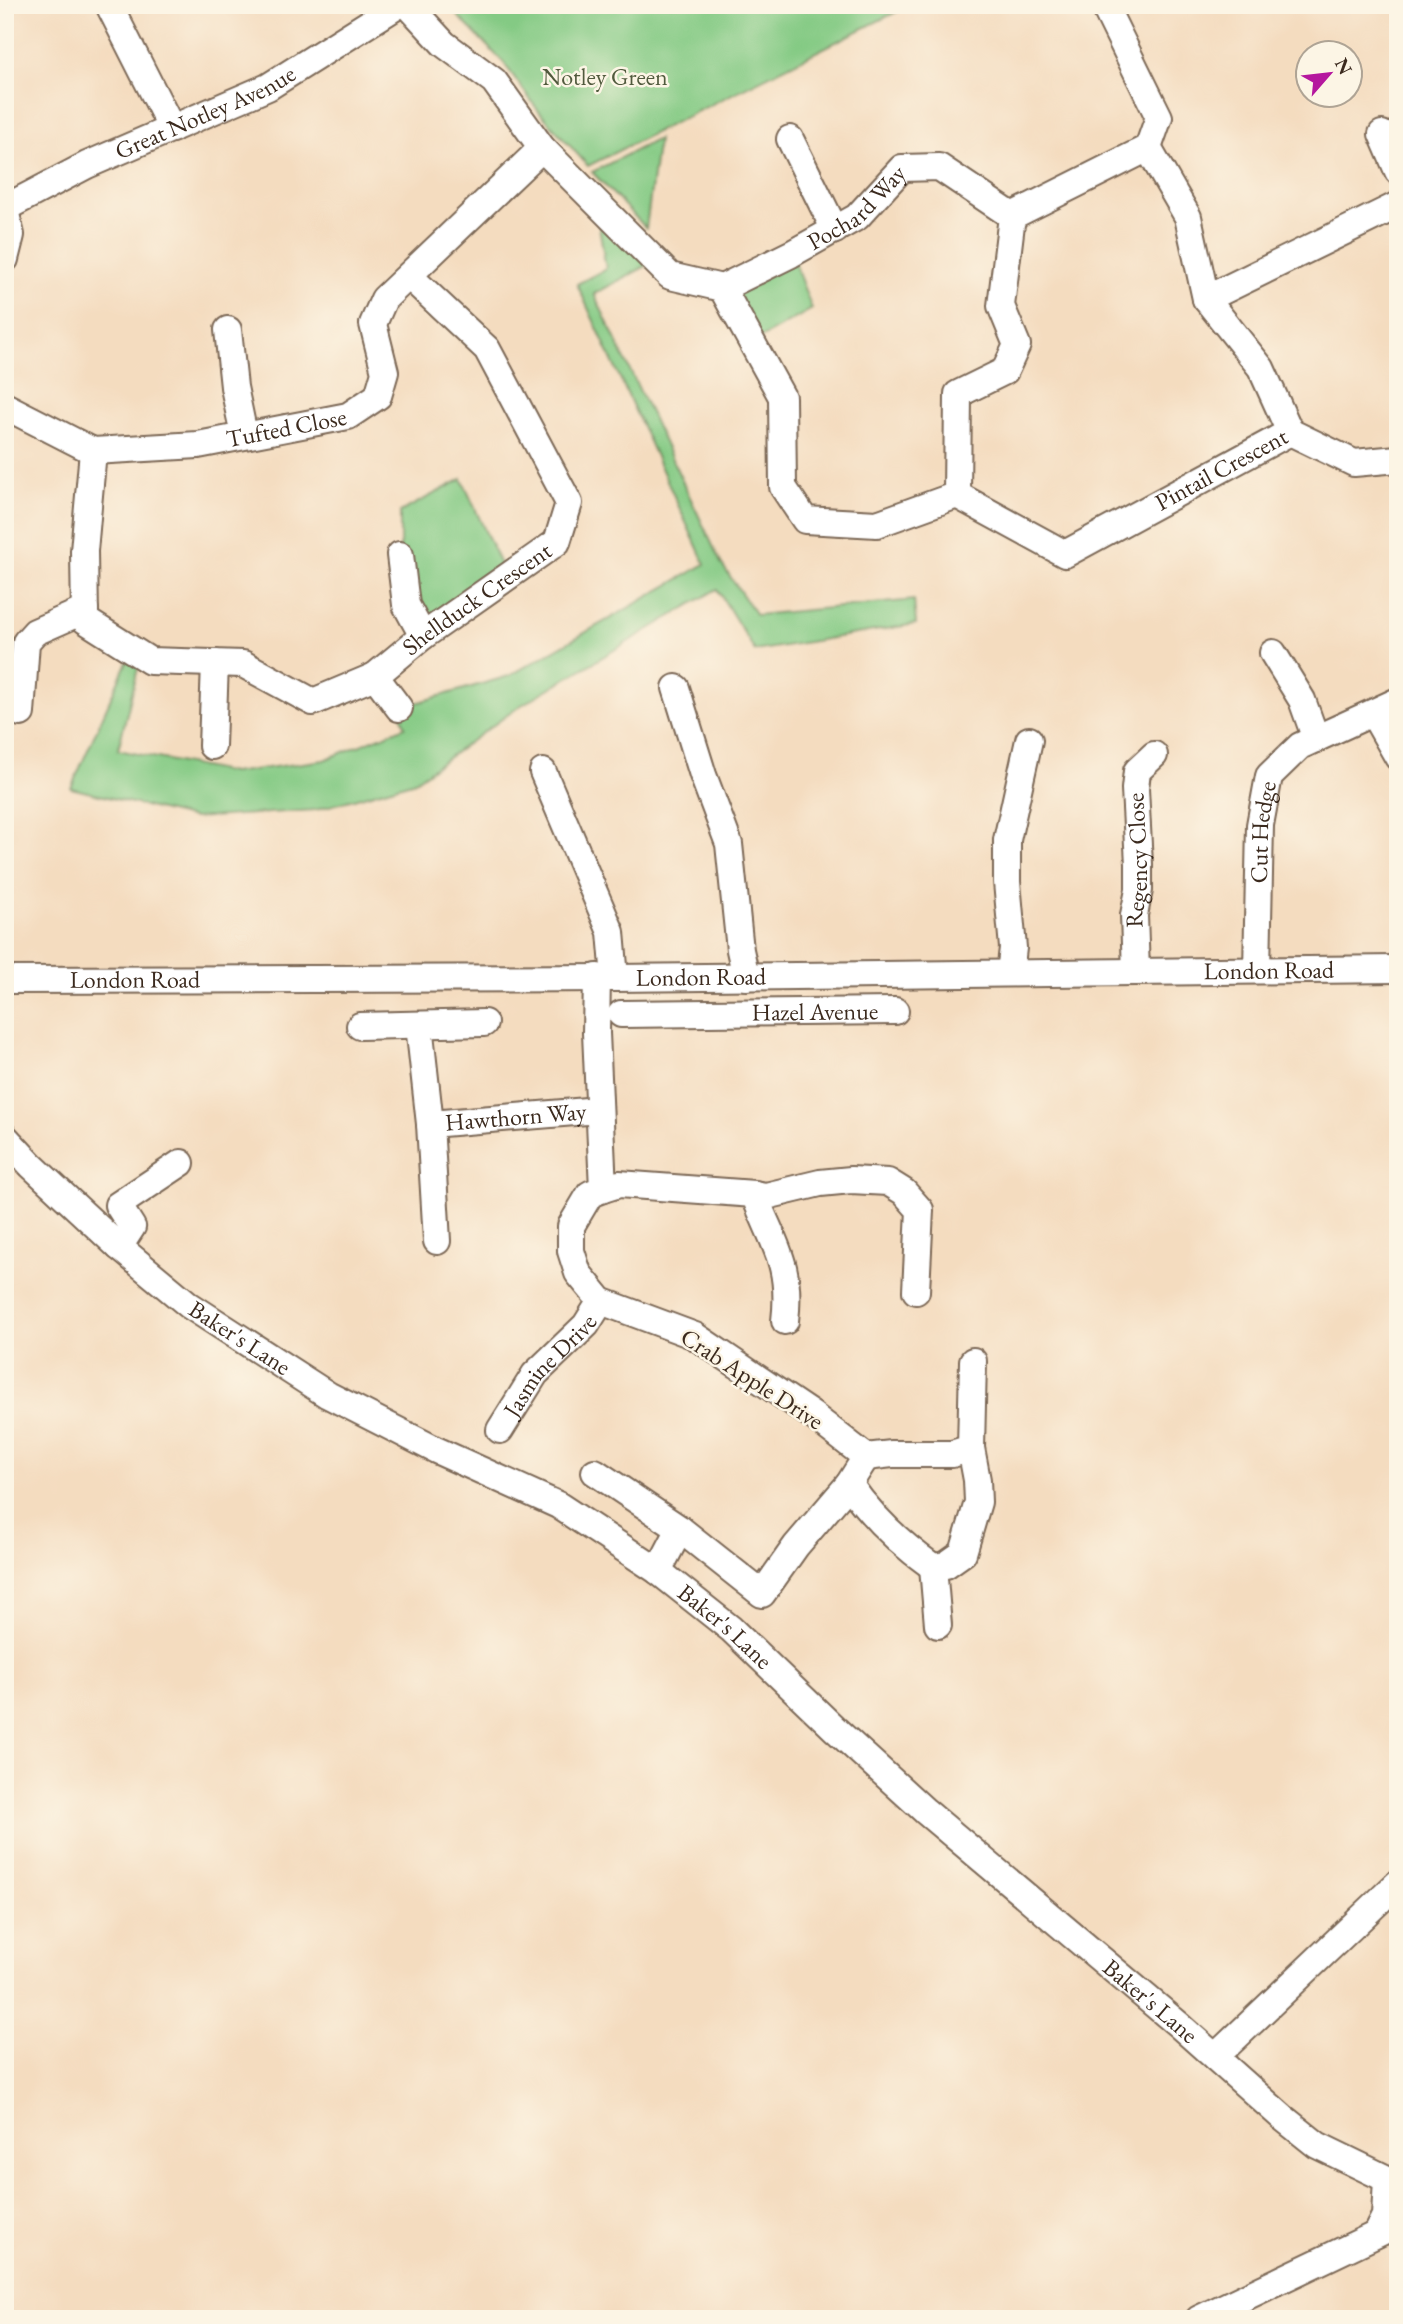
<svg xmlns="http://www.w3.org/2000/svg" width="1403" height="2324" font-family="'EB Garamond',serif">
<rect width="100%" height="100%" fill="#fcf5e5"/>
<filter id="ink" filterUnits="userSpaceOnUse"><feTurbulence type="fractalNoise" baseFrequency=".0143" numOctaves="2"/><feDisplacementMap in="SourceGraphic" scale="14" xChannelSelector="R" yChannelSelector="G"/><feConvolveMatrix kernelMatrix="1 2 1 2 8 2 1 2 1" color-interpolation-filters="sRGB"/></filter>
<filter id="wash" filterUnits="userSpaceOnUse"><feTurbulence type="fractalNoise" baseFrequency=".00686" numOctaves="4" result="noise"/><feDisplacementMap in="SourceGraphic" scale="28" xChannelSelector="R" yChannelSelector="G"/><feGaussianBlur stdDeviation="1.57" result="paint"/><feColorMatrix in="noise" values="0 0 0 0 0 0 0 0 0 0 0 0 0 0 0 0 0 1.4 0 .05"/><feComposite in="paint" operator="in"/></filter>
<g filter="url(#wash)">
<rect width="100%" height="100%" fill="#f4dcbf"/>
<g fill="#84ca84" stroke="#607a51" stroke-width="2">
<path d="M 447,5 L 910,5 L 588,166 L 538,110 L 503,62 Z"/>
<path d="M 658,139 L 646,228 L 592,172 Z"/>
<path d="M 597,214 L 648,265 L 594,294 L 721,563 L 756,615 L 914,600 L 916,624 L 755,651 L 717,589 L 520,706 L 415,781 L 316,810 L 193,818 L 71,788 L 132,650 L 141,656 L 118,750 L 232,773 L 324,760 L 405,727 L 399,708 L 509,676 L 705,564 L 577,284 L 606,269 Z"/>
<path d="M 791,254 L 812,309 L 752,343 L 722,288 Z"/>
<path d="M 462,479 L 506,578 L 423,636 L 400,555 L 400,512 Z"/>
</g>
</g>
<g filter="url(#ink)">
<g fill="none" stroke-linecap="round" stroke-linejoin="round">
<defs>
<g id="minor">
<path d="M 109,5 L 172,129"/>
<path id="s1" d="M 408,5 L 444,44 L 494,81 L 542,148 L 670,276 L 722,288 L 791,254 L 857,217 L 902,168 L 939,167 L 1012,216 L 1001,306 L 1017,345 L 1005,371 L 958,394 L 957,495 L 877,524 L 805,520 L 783,487 L 782,397 L 722,288"/>
<path d="M 1104,5 L 1159,117 L 1148,148"/>
<path d="M 1382,134 L 1398,171"/>
<path d="M 790,139 L 835,230"/>
<path id="s2" d="M 5,208 L 87,165 L 268,87 L 398,5"/>
<path d="M 5,210 L 11,235 L 5,259"/>
<path d="M 1206,299 L 1398,205"/>
<path d="M 228,330 L 234,387 L 244,435"/>
<path id="s3" d="M 5,406 L 93,451 L 198,445 L 348,416 L 378,396 L 385,372 L 373,324 L 384,299 L 542,148"/>
<path d="M 1290,432 L 1354,463 L 1398,459"/>
<path d="M 93,451 L 84,551 L 85,620 L 150,661 L 243,664 L 313,702 L 375,676 L 399,708"/>
<path id="s4" d="M 957,495 L 1065,554 L 1290,432 L 1261,368 L 1206,299 L 1188,217 L 1148,148 L 1012,216"/>
<path d="M 400,555 L 406,605 L 423,636"/>
<path d="M 1273,653 L 1302,700 L 1316,739"/>
<path id="s5" d="M 375,676 L 423,636 L 557,542 L 569,503 L 487,349 L 409,276"/>
<path d="M 676,688 L 703,775 L 729,844 L 740,950 L 746,977"/>
<path d="M 21,713 L 26,642 L 35,632 L 85,610"/>
<path d="M 1373,713 L 1398,757"/>
<path d="M 212,746 L 215,663"/>
<path d="M 543,772 L 611,932 L 615,978"/>
<path id="s6" d="M 1257,970 L 1260,825 L 1269,776 L 1300,746 L 1398,701"/>
<path id="s7" d="M 1136,972 L 1134,915 L 1139,890 L 1139,864 L 1135,789 L 1137,771 L 1154,755"/>
<path d="M 1010,973 L 1013,948 L 1007,882 L 1007,840 L 1029,740"/>
<path id="s8" d="M 5,980 L 615,978 L 1398,969"/>
<path id="s9" d="M 621,1014 L 895,1011"/>
<path d="M 419,1025 L 430,1124 L 437,1241"/>
<path d="M 360,1026 L 484,1023"/>
<path id="s10" d="M 430,1124 L 599,1110"/>
<path id="s11" d="M 5,1137 L 31,1165 L 119,1247 L 189,1305 L 328,1395 L 436,1450 L 558,1505 L 658,1571 L 731,1629 L 835,1729 L 925,1811 L 1179,2025 L 1282,2117 L 1317,2145 L 1387,2179 L 1398,2181"/>
<path d="M 603,1189 L 619,1184 L 754,1194 C 773,1244 792,1263 785,1321"/>
<path d="M 754,1194 L 766,1196 L 820,1183 L 851,1180 L 888,1182 L 904,1192 L 920,1210 L 916,1291"/>
<path d="M 119,1247 L 132,1227 L 118,1205 L 181,1163"/>
<path id="s12" d="M 500,1430 L 535,1374 L 586,1325 L 601,1301"/>
<path d="M 866,1457 L 892,1454 L 952,1454 L 971,1448 L 973,1361"/>
<path d="M 595,1472 L 680,1529 L 762,1594 L 796,1546 L 849,1484 L 866,1457 L 812,1415 L 695,1336 L 601,1301 L 578,1273 L 571,1251 L 571,1226 L 590,1194 L 603,1189 L 596,1033 L 597,977"/>
<path d="M 849,1484 C 871,1516 902,1545 933,1567 L 946,1565 L 963,1553 L 978,1502 L 977,1480 L 971,1448"/>
<path d="M 933,1567 L 938,1625"/>
<path d="M 658,1571 L 680,1529"/>
<path d="M 1215,2057 L 1398,1883"/>
<path d="M 1376,2234 L 1385,2216 L 1387,2179"/>
<path d="M 1199,2319 L 1398,2224"/>
</g>
</defs>
<use href="#minor" stroke="#7c6856" stroke-width="30"/>
<use href="#minor" stroke="#fff" stroke-width="26"/>
</g>
</g>
<g text-anchor="middle" stroke-width="5" stroke-linejoin="round" paint-order="stroke">
<g font-size="24" fill="#515a3d" stroke="#fcf5e5">
<text x="605" y="85">Notley Green</text>
</g>
<g font-size="24" fill="#3b2a1e" stroke="#fcf5e5">
<text dy="8" stroke="none"><textPath href="#s2" startOffset="222">Great Notley Avenue</textPath></text>
<text dy="8" stroke="none"><textPath href="#s1" startOffset="590">Pochard Way</textPath></text>
<text dy="8" stroke="none"><textPath href="#s3" startOffset="294">Tufted Close</textPath></text>
<text dy="8" stroke="none"><textPath href="#s4" startOffset="301">Pintail Crescent</textPath></text>
<text dy="8" stroke="none"><textPath href="#s5" startOffset="128">Shellduck Crescent</textPath></text>
<text dy="8" stroke="none"><textPath href="#s6" startOffset="138">Cut Hedge</textPath></text>
<text dy="8" stroke="none"><textPath href="#s7" startOffset="112">Regency Close</textPath></text>
<text dy="8" stroke="none"><textPath href="#s8" startOffset="1264">London Road</textPath></text>
<text dy="8" stroke="none"><textPath href="#s8" startOffset="696">London Road</textPath></text>
<text dy="8" stroke="none"><textPath href="#s8" startOffset="130">London Road</textPath></text>
<text dy="8" stroke="none"><textPath href="#s9" startOffset="194">Hazel Avenue</textPath></text>
<text dy="8" stroke="none"><textPath href="#s10" startOffset="86">Hawthorn Way</textPath></text>
<text dy="8" stroke="none"><textPath href="#s11" startOffset="310">Baker's Lane</textPath></text>
<text dy="8" stroke="none"><textPath href="#s12" startOffset="82">Jasmine Drive</textPath></text>
<text transform="translate(752 1379) rotate(33)" y="8">Crab Apple Drive</text>
<text dy="8" stroke="none"><textPath href="#s11" startOffset="877">Baker's Lane</textPath></text>
<text dy="8" stroke="none"><textPath href="#s11" startOffset="1444">Baker's Lane</textPath></text>
</g>
</g>
<rect width="1403" height="2324" fill="none" stroke="#fcf5e5" stroke-width="28"/>
<g transform="translate(1329 74) rotate(62)"><circle r="33" fill="#fcf5e5" stroke="#afa495" stroke-width="2"/>
<path d="M0-5L12 26L0 18L-12 26Z" fill="#b5179e"/>
<text y="-10" font-size="19" font-weight="bold" text-anchor="middle" fill="#3b2a1e">N</text>
</g>
</svg>
